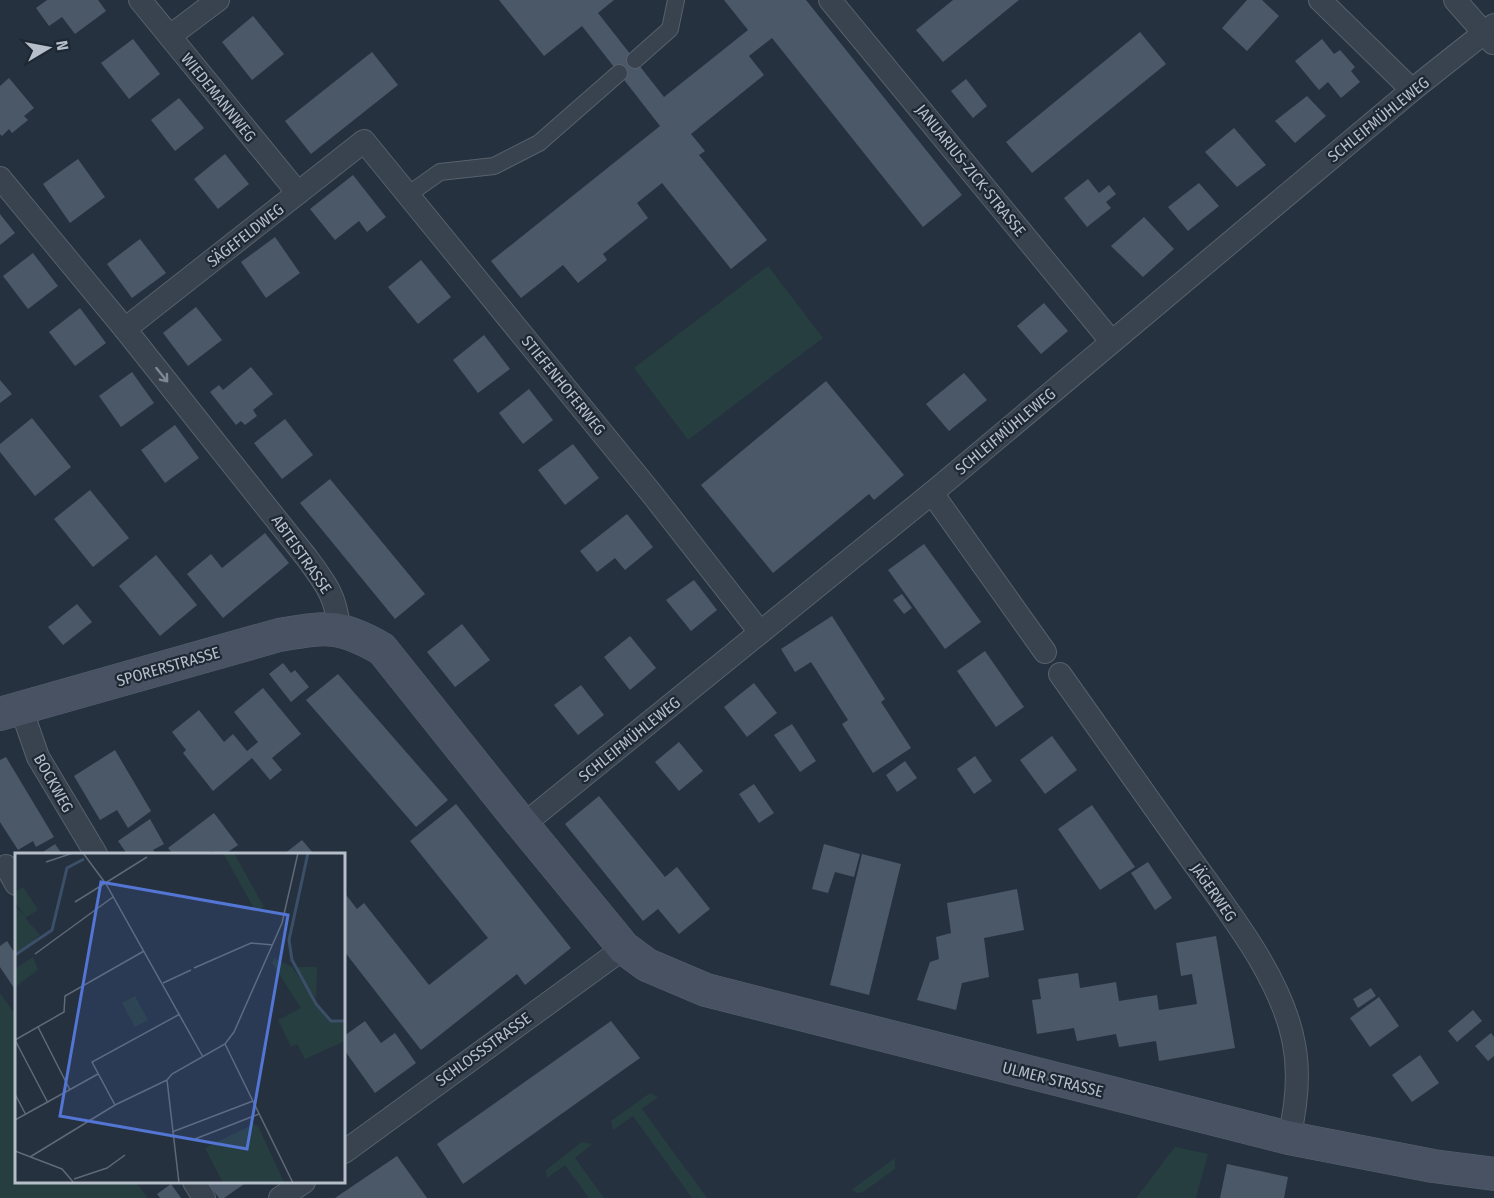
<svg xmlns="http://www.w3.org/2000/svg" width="1494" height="1198" font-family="'Fira Sans Condensed',sans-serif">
<rect width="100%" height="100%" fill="#25313f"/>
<g fill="#273e40">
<path d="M 768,266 L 823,338 L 688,440 L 634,368 Z"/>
<path d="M 0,993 L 16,1016 L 16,1182 L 136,1182 L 148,1198 L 0,1198 Z"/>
<path d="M 650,1093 L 658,1097 L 642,1109 L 707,1198 L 692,1198 L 633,1116 L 613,1130 L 611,1121 Z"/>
<path d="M 582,1142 L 592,1144 L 575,1158 L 604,1198 L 589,1198 L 565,1165 L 547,1178 L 546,1170 Z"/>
<path d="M 1175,1147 L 1208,1154 L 1196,1198 L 1136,1198 Z"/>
<path d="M 895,1158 L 895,1169 L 863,1192 L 858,1193 L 851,1190 Z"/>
</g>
<g fill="#4b5868">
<path d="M 47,0 L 98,0 L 106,11 L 75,34 L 62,17 L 49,26 L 36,8 Z"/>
<path d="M 499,0 L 614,0 L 598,13 L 664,97 L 748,30 L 724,0 L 806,0 L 962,195 L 923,227 L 772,38 L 749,56 L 764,75 L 691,134 L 705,151 L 699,155 L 767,240 L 731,269 L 662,183 L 637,203 L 648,218 L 603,254 L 607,260 L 578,283 L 563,265 L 521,298 L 491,261 L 660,126 L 582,26 L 544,56 Z"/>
<path d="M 953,0 L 1019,0 L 943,62 L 916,30 Z"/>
<path d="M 1247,0 L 1262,0 L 1279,16 L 1247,51 L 1222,28 Z"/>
<path d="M 253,16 L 284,54 L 252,80 L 222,42 Z"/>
<path d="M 1140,32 L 1166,64 L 1032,173 L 1006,142 Z"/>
<path d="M 133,39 L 160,74 L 129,99 L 101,63 Z"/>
<path d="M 1322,39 L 1334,54 L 1340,50 L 1355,67 L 1351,71 L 1360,82 L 1341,98 L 1328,82 L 1319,90 L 1295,61 Z"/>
<path d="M 372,52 L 398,85 L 311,154 L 285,121 Z"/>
<path d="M 9,78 L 34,108 L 24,116 L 28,120 L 12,133 L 9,129 L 2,136 L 0,134 L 0,86 Z"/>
<path d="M 966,79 L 987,106 L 973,118 L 951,91 Z"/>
<path d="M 1307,96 L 1326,116 L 1295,143 L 1275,121 Z"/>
<path d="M 179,98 L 204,128 L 175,151 L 151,120 Z"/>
<path d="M 1234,128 L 1266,165 L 1237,187 L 1205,152 Z"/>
<path d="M 225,154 L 249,184 L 218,209 L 194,179 Z"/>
<path d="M 78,159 L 105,197 L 70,223 L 43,184 Z"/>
<path d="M 353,175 L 386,217 L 367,232 L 359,221 L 335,240 L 310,209 Z"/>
<path d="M 1088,179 L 1099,193 L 1109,185 L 1116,194 L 1106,202 L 1111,208 L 1087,227 L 1064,198 Z"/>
<path d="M 1199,183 L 1219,206 L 1188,231 L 1168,207 Z"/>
<path d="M 0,214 L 15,233 L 0,245 Z"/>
<path d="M 1144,217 L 1174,249 L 1143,277 L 1111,246 Z"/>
<path d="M 275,237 L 300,273 L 266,298 L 241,262 Z"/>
<path d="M 140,239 L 166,273 L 132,298 L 107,264 Z"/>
<path d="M 33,253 L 58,286 L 28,309 L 3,276 Z"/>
<path d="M 421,260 L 451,297 L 418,324 L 388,287 Z"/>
<path d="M 1044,303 L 1068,331 L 1041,354 L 1017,326 Z"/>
<path d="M 196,307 L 222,340 L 188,366 L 163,333 Z"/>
<path d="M 80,308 L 106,343 L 75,366 L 49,332 Z"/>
<path d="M 484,335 L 510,369 L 478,393 L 453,360 Z"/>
<path d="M 251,367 L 273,394 L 253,410 L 257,416 L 245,425 L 241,421 L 236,425 L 210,392 L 219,385 L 223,390 Z"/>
<path d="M 132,372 L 154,403 L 121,427 L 99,396 Z"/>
<path d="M 964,373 L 987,400 L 949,431 L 926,404 Z"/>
<path d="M 0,380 L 12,394 L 0,403 Z"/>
<path d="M 826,381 L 904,475 L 874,500 L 869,494 L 773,573 L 701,485 Z"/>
<path d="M 529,389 L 553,420 L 523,444 L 499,413 Z"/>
<path d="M 32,418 L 71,467 L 35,496 L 0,452 L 0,444 Z"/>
<path d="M 285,419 L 313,455 L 282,479 L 254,443 Z"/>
<path d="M 175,425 L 199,458 L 165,483 L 141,450 Z"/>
<path d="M 573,444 L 599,478 L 565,505 L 538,470 Z"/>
<path d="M 330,479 L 425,594 L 395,619 L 300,503 Z"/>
<path d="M 90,490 L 129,538 L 93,567 L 54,519 Z"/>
<path d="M 627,514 L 653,547 L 625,570 L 615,558 L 597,572 L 580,551 Z"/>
<path d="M 265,533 L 289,563 L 223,618 L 187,574 L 211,554 L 222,568 Z"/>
<path d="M 924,544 L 981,622 L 945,649 L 888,570 Z"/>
<path d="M 156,555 L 197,605 L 160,636 L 119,586 Z"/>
<path d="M 694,580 L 717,610 L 691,631 L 666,600 Z"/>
<path d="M 902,594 L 912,608 L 904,614 L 893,600 Z"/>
<path d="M 77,604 L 92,622 L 63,645 L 48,627 Z"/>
<path d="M 832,616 L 885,699 L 881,702 L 911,748 L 873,773 L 842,724 L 848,720 L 811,662 L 795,672 L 781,649 Z"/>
<path d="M 462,624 L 490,660 L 455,687 L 427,652 Z"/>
<path d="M 630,636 L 656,668 L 630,690 L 604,657 Z"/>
<path d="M 985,651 L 1024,707 L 996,727 L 957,671 Z"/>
<path d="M 283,663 L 291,673 L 295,670 L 309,687 L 291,702 L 269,674 Z"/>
<path d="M 338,674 L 448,800 L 416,827 L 306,700 Z"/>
<path d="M 754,683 L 777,713 L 747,737 L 724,707 Z"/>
<path d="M 581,685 L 604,715 L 578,735 L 554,705 Z"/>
<path d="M 263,688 L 301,734 L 272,758 L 282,770 L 270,780 L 252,758 L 213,791 L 183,753 L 186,750 L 172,732 L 199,710 L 224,742 L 233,734 L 247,751 L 258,742 L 234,712 Z"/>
<path d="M 792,724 L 816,761 L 800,772 L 774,735 Z"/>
<path d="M 1052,736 L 1077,770 L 1045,794 L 1020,760 Z"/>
<path d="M 679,742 L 703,771 L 679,791 L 655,762 Z"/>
<path d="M 115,750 L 151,811 L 128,828 L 117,810 L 100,820 L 74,776 Z"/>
<path d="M 975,756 L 992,781 L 974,794 L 957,769 Z"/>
<path d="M 6,757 L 54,837 L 36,847 L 33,841 L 18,850 L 0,822 L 0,760 Z"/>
<path d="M 905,761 L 917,778 L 897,792 L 886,775 Z"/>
<path d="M 754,784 L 774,813 L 759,823 L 739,794 Z"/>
<path d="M 599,796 L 665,877 L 677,867 L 710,909 L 679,934 L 658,909 L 643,921 L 565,824 Z"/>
<path d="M 456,804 L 571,948 L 525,985 L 517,974 L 421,1050 L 344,951 L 344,892 L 357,909 L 364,903 L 429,985 L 488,938 L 410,841 Z"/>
<path d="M 1092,805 L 1135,867 L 1100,890 L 1058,829 Z"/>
<path d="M 214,813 L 238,845 L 225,854 L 214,854 L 212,851 L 207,854 L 170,854 L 172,853 L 168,848 Z"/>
<path d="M 150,819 L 164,844 L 153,850 L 156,854 L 127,854 L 118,841 Z"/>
<path d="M 302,840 L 314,854 L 284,854 Z"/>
<path d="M 55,844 L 62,854 L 40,854 Z"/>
<path d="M 824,844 L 860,854 L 854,877 L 835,872 L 828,893 L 812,889 Z"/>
<path d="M 862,854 L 901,864 L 869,995 L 830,985 Z"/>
<path d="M 1148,862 L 1172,898 L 1155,910 L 1131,873 Z"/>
<path d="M 1017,889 L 1024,930 L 984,938 L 989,977 L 962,983 L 956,1010 L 917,1000 L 930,962 L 939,959 L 936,937 L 951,933 L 947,903 Z"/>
<path d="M 1216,936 L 1235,1048 L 1159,1061 L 1156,1041 L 1119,1047 L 1116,1034 L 1077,1041 L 1074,1028 L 1037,1034 L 1032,1000 L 1041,999 L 1038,979 L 1078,973 L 1080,988 L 1116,982 L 1119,1001 L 1157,995 L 1159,1010 L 1197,1004 L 1192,974 L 1181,976 L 1176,943 Z"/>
<path d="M 7,941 L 16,955 L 16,991 L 0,967 L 0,946 Z"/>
<path d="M 1371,988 L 1376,996 L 1358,1008 L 1353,999 Z"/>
<path d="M 1379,997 L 1399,1026 L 1370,1047 L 1350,1018 Z"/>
<path d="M 1473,1010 L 1482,1021 L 1457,1042 L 1448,1031 Z"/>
<path d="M 365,1021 L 381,1043 L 395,1033 L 416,1063 L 375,1093 L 345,1051 L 344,1052 L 344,1036 Z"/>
<path d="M 611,1021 L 640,1058 L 463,1184 L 437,1144 Z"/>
<path d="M 1491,1033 L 1494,1037 L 1494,1056 L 1488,1061 L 1475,1046 Z"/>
<path d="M 1420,1055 L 1439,1083 L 1412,1102 L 1392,1075 Z"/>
<path d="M 397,1156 L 427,1198 L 335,1198 Z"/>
<path d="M 1227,1164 L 1288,1177 L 1284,1198 L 1220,1198 Z"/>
<path d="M 207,1182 L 247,1182 L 224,1198 L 219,1198 Z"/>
<path d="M 171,1184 L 181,1198 L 160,1198 L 157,1194 Z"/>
</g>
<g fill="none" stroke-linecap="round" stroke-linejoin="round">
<defs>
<g id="pedestrian">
<path d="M 635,60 L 670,29 L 676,0"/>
<path d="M 409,194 L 440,172 L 494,166 L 539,143 L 619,73"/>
</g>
<g id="minor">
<path d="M 140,0 L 298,193"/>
<path d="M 830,0 L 1111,341"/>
<path d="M 1320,0 L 1412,90"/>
<path d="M 1455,0 L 1493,43"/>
<path d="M 170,36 L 218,0"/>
<path d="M 0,178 L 125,329 L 307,558 C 326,584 336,596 339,629"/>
<path d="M 125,329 L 364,141 L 652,494 L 760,632"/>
<path d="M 932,493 L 1045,652"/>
<path d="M 1060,674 C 1103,734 1145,795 1188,855 C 1227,910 1282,977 1294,1044 C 1300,1075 1296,1108 1289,1138"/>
<path d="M 21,708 L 38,757 L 96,854"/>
<path d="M 523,825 L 932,493 L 1412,90 L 1494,25"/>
<path d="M 6,866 L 16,884"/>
<path d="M 344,1152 L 624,948"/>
<path d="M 194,1182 L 204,1198"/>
<path d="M 280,1198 L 304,1182"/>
</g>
<path id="secondary" d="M 0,714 L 279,635 C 327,627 339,624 382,649 L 505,803 L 624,948 L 647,965 L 706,990 L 1289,1138 L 1433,1166 L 1494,1174"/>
</defs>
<use href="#pedestrian" stroke="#57616d" stroke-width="18"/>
<use href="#minor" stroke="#57616d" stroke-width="24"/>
<use href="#secondary" stroke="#57616d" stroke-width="34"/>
<use href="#pedestrian" stroke="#39434f" stroke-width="16"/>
<use href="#minor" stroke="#39434f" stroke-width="22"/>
<use href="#secondary" stroke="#485262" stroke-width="33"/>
</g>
<defs><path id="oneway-shaft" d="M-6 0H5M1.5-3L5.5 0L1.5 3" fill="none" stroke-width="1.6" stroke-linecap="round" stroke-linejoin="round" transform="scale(1.5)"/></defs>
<use stroke="#7e8793" href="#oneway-shaft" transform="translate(162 375) rotate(51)"/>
<g text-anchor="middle" stroke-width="4.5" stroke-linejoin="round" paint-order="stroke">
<g font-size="16" fill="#b6beca" stroke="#1e2834">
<text transform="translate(219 97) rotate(51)" y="6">WIEDEMANNWEG</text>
<text transform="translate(1378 119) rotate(-39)" y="6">SCHLEIFMÜHLEWEG</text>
<text transform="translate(971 170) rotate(51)" y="6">JANUARIUS-ZICK-STRASSE</text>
<text transform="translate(245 235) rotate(-38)" y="6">SÄGEFELDWEG</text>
<text transform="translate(564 385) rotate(51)" y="6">STIEFENHOFERWEG</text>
<text transform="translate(1005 431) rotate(-40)" y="6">SCHLEIFMÜHLEWEG</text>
<text transform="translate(302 554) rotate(55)" y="6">ABTEISTRASSE</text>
<text transform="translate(168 666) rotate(-16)" y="6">SPORERSTRASSE</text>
<text transform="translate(629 739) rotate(-39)" y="6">SCHLEIFMÜHLEWEG</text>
<text transform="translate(54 783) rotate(61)" y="6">BOCKWEG</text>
<text transform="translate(1214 892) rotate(55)" y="6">JÄGERWEG</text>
<text transform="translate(483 1049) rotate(-36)" y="6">SCHLOSSSTRASSE</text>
<text transform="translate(1053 1079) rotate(14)" y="6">ULMER STRASSE</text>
</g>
</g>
<g transform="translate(15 853)">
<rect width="330" height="330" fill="#25313f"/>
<path d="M 208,0 L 219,0 L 249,54 L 241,59 ZM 8,34 L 23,57 L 10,65 L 25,82 L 0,104 L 0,54 L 10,63 L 0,49 L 0,39 ZM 18,104 L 23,117 L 0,134 L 0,116 ZM 259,105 L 277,114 L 316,168 L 330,170 L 330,188 L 290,206 L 282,191 L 276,194 L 263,167 L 286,155 L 257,110 ZM 282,114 L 302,114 L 301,146 L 283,120 ZM 120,143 L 133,167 L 120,174 L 107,150 ZM 239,271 L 243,273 L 269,329 L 208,330 L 190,295 Z" fill="#273e40"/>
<path fill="none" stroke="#3b4f68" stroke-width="3" d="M 293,0 L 274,87 L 277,107 L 301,151 L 316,168 L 330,168M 0,102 L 37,77 L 52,15 L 69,6"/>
<path fill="none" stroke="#5f6977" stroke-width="1.5" d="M 68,0 L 91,31 L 188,204M 31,9 L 58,0M 60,49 L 132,4M 20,101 L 98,44M 179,115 L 236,90 L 258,92M 148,130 L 176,117M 23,174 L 55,237M 0,187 L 49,159 L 50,143 L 129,98M 0,187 L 33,250M 210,191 L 278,330M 0,241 L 11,262M 100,252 L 77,209 L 165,161M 0,267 L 83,221M 157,279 L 238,248M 180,286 L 244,261M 0,298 L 47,316 L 59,330M 15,304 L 100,252 L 152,227M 59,326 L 92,315 L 110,302M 164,330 L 152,227 L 157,221 L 210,191 L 219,179 L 267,70 L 283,0"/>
<path fill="#5375d3" fill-opacity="0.15" stroke="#5375d3" stroke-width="3" d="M 86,29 L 273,62 L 232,296 L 45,263 Z"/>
<rect width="330" height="330" fill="none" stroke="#b6beca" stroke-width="3"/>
</g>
<g transform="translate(48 48) rotate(80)" stroke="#1e2834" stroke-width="4.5" paint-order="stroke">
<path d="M0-4.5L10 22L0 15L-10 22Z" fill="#b6beca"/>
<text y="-9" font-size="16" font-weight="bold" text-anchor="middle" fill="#b6beca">N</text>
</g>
</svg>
